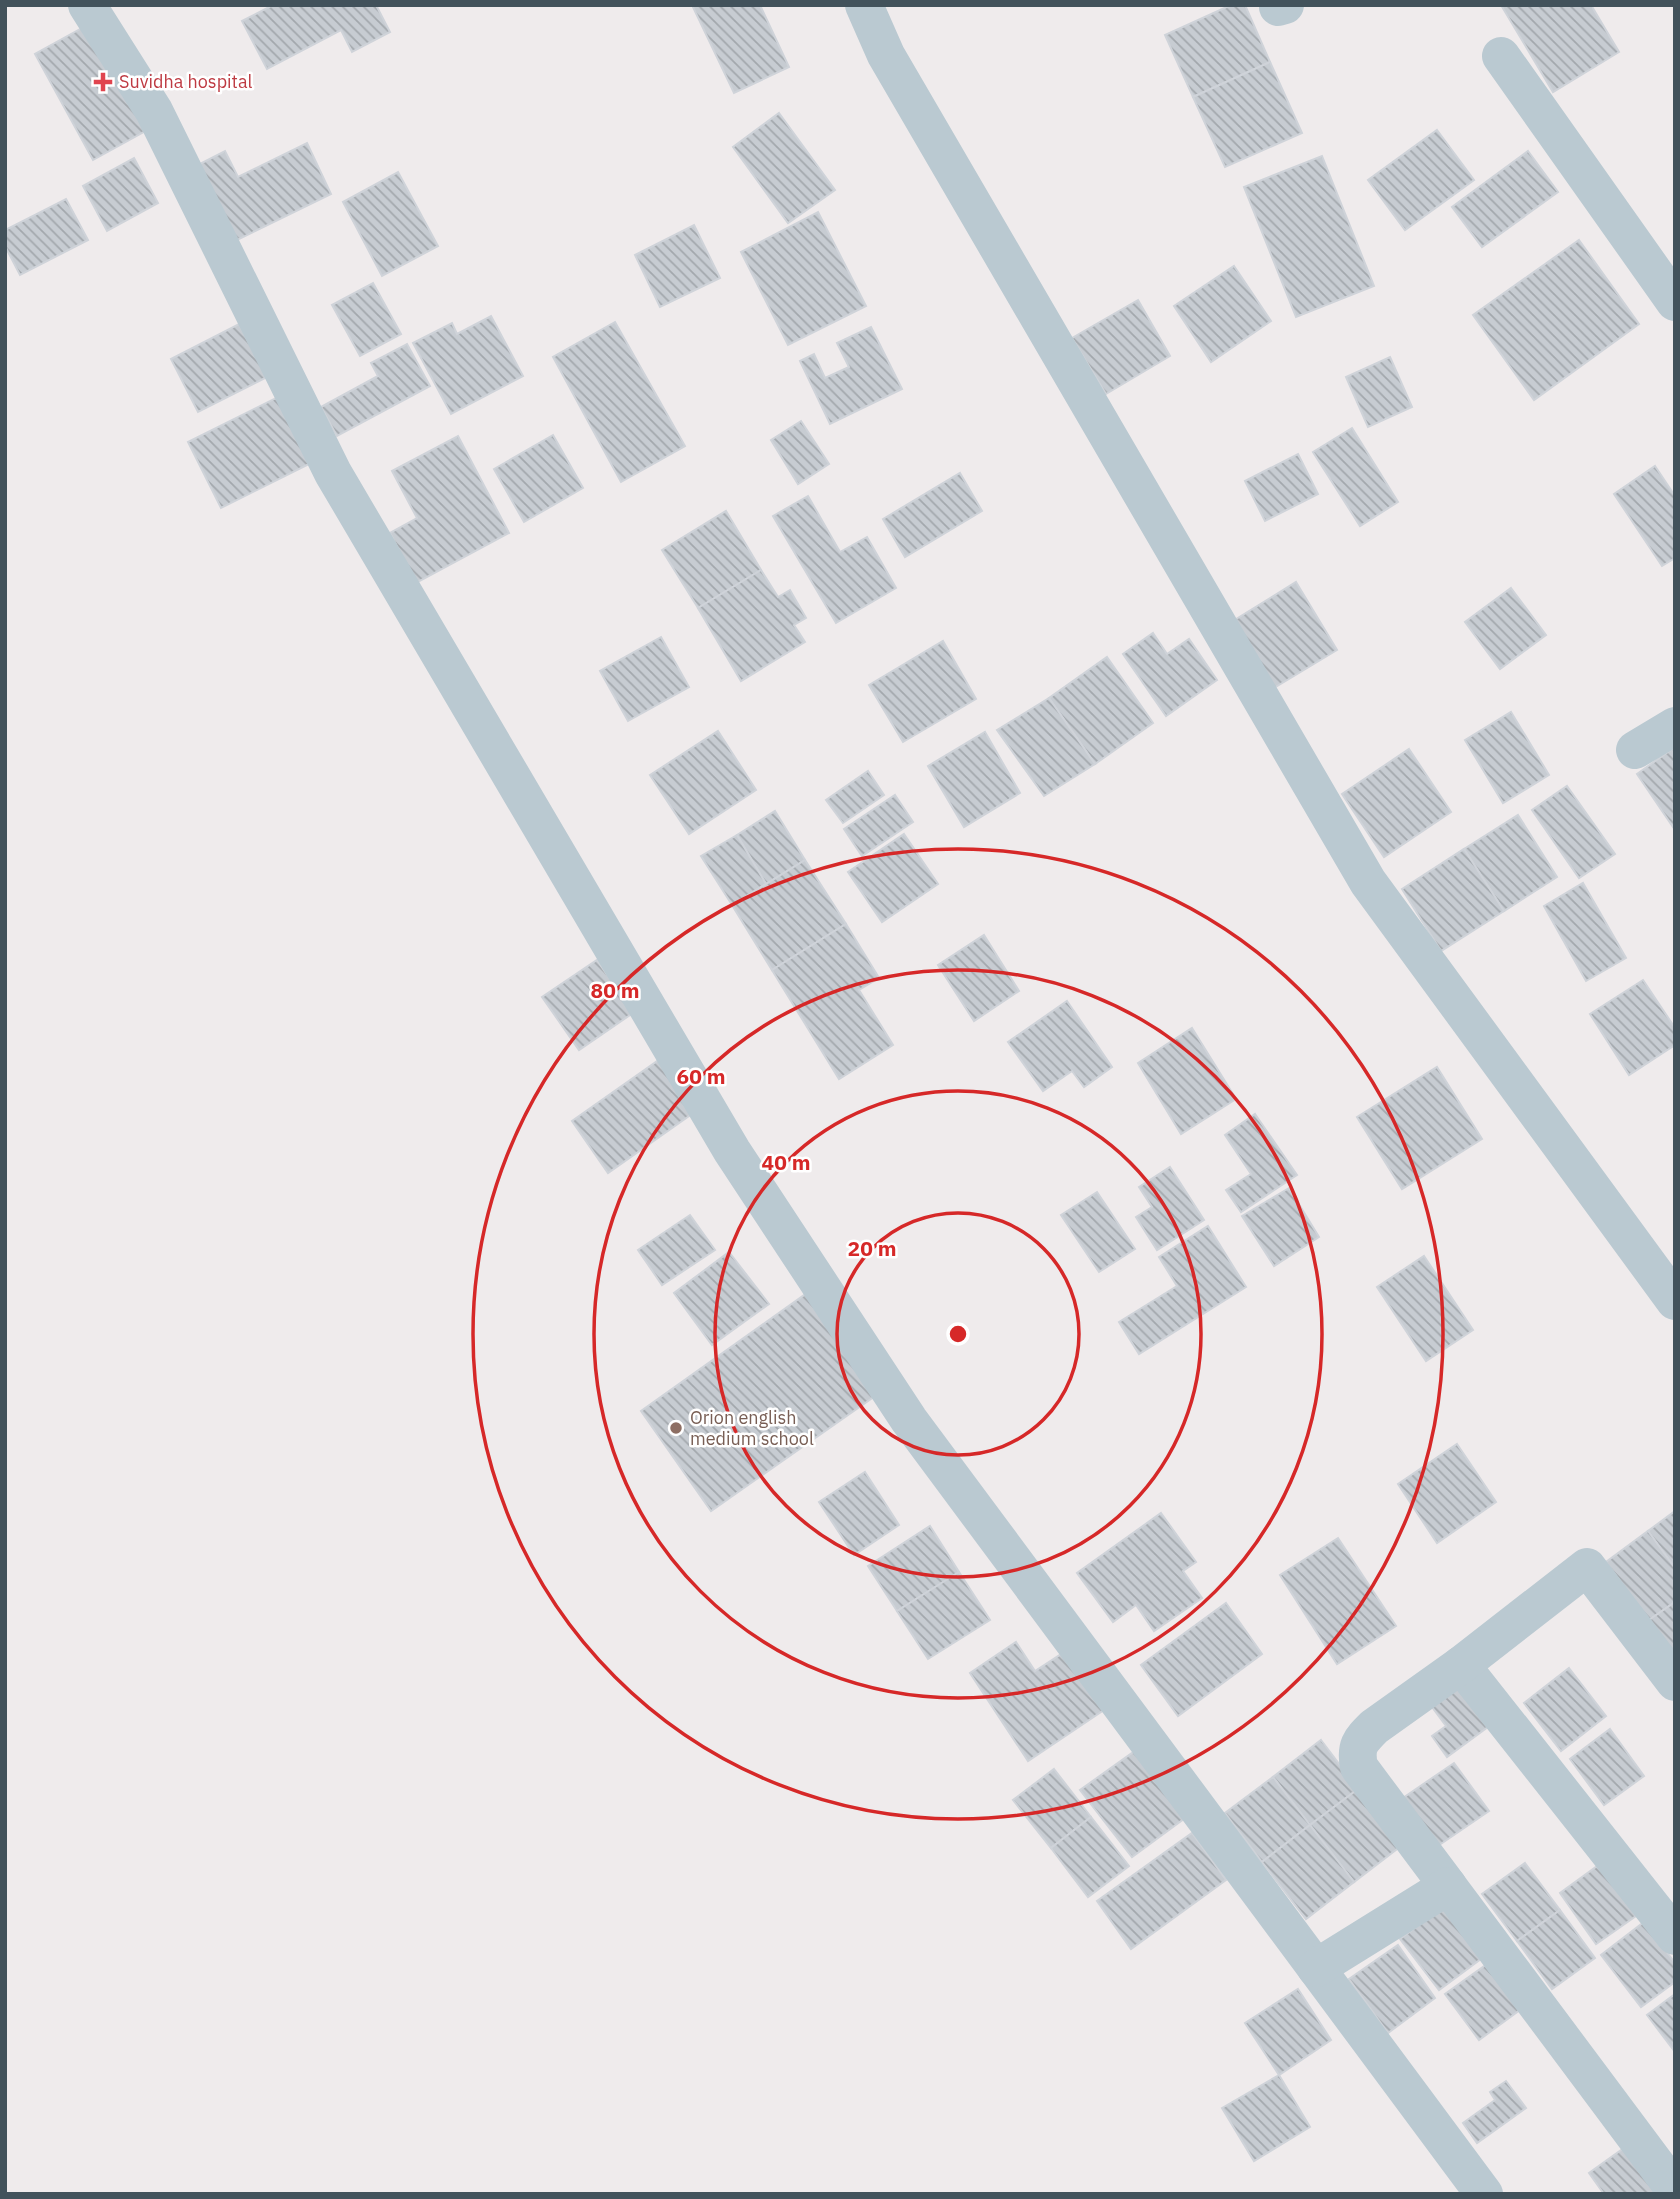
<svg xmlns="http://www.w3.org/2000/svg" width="1680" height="2199" font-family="'IBM Plex Sans',sans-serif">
<defs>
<pattern id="building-back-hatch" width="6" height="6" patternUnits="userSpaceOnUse" patternTransform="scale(1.75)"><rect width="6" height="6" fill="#c7ccd2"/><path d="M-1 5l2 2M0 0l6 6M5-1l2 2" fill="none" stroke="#a3a8ad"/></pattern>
</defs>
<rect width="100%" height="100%" fill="#efebec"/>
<g fill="url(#building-back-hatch)" stroke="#cfd3d9" stroke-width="2">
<path d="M 273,5 L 376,5 L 390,32 L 352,52 L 341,30 L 267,69 L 242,21 Z"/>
<path d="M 692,5 L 760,5 L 789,67 L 734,93 Z"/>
<path d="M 1231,5 L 1245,5 L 1270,62 L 1193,97 L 1165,35 Z"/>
<path d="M 1501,5 L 1591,5 L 1619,52 L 1553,92 Z"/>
<path d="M 91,23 L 149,129 L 93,160 L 35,54 Z"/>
<path d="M 1270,62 L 1302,133 L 1225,167 L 1193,97 Z"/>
<path d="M 779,113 L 835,190 L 788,223 L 733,147 Z"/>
<path d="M 1437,130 L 1474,180 L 1405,230 L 1368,180 Z"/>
<path d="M 307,143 L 331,194 L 231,243 L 194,167 L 225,151 L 238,177 Z"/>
<path d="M 1528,151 L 1558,192 L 1482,247 L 1452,207 Z"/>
<path d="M 1322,156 L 1374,286 L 1296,317 L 1244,187 Z"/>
<path d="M 134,158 L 158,203 L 107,231 L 83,186 Z"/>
<path d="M 398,172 L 438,246 L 382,276 L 343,202 Z"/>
<path d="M 66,199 L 88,240 L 20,275 L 5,246 L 5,230 Z"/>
<path d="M 818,212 L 866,306 L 788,345 L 741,252 Z"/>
<path d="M 694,225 L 720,278 L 660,307 L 635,255 Z"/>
<path d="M 1579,240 L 1639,324 L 1534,400 L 1473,315 Z"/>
<path d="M 1234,266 L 1271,321 L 1211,362 L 1174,306 Z"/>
<path d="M 373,283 L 401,334 L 360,356 L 332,305 Z"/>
<path d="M 1138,300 L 1170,356 L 1106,394 L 1072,338 Z"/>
<path d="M 491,316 L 523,376 L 451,414 L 413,343 L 452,323 L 457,334 Z"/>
<path d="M 615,322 L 685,446 L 621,482 L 553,357 Z"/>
<path d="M 239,324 L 267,377 L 198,412 L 171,359 Z"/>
<path d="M 871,327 L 902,389 L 830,424 L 800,361 L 814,354 L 825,378 L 849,367 L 837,343 Z"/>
<path d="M 407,344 L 430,386 L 337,436 L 321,407 L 378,376 L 371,363 Z"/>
<path d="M 1390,357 L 1412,407 L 1368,427 L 1346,377 Z"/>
<path d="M 282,395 L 315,461 L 221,508 L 188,442 Z"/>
<path d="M 801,421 L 829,464 L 798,484 L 771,440 Z"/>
<path d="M 1352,428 L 1398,502 L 1360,526 L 1313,452 Z"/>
<path d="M 553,435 L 583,488 L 524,522 L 494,469 Z"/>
<path d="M 458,436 L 509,533 L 416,583 L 390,533 L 417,518 L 392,471 Z"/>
<path d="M 1298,454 L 1318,494 L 1265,521 L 1245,481 Z"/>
<path d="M 1655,466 L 1675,496 L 1675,558 L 1662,566 L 1614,494 Z"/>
<path d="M 960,473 L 982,511 L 905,557 L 883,519 Z"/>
<path d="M 808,496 L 840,552 L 867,537 L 896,588 L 836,623 L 773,516 Z"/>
<path d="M 726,511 L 761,570 L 698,608 L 662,550 Z"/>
<path d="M 761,570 L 778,597 L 790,590 L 806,618 L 794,625 L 805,642 L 741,681 L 698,608 Z"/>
<path d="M 1296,582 L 1337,650 L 1269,691 L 1228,624 Z"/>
<path d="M 1511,588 L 1546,635 L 1500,669 L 1465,622 Z"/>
<path d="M 1153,633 L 1167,654 L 1189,639 L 1217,680 L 1166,716 L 1123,654 Z"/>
<path d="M 661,637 L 689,687 L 628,721 L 600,671 Z"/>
<path d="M 943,641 L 976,699 L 903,742 L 869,685 Z"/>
<path d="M 1107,657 L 1153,723 L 1095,764 L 1049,698 Z"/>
<path d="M 1049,698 L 1095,764 L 1044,796 L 997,730 Z"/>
<path d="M 1511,712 L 1549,775 L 1503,803 L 1465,740 Z"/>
<path d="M 718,731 L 756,790 L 689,834 L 650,775 Z"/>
<path d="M 985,732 L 1020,793 L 964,827 L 928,766 Z"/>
<path d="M 1675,747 L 1675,830 L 1637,774 Z"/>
<path d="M 1409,749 L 1451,812 L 1384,857 L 1342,794 Z"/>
<path d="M 868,771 L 884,795 L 843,823 L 826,800 Z"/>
<path d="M 1567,786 L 1615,854 L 1579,878 L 1532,810 Z"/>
<path d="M 895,795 L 913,822 L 862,856 L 844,829 Z"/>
<path d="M 775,811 L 805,860 L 766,884 L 737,835 Z"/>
<path d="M 1518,815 L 1557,877 L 1504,911 L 1464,849 Z"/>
<path d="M 904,834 L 938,884 L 882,922 L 848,872 Z"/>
<path d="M 737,835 L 766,884 L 732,905 L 701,856 Z"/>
<path d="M 1464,849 L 1504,911 L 1441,951 L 1402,889 Z"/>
<path d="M 805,860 L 846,924 L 772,970 L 732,905 Z"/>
<path d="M 1583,883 L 1626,958 L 1586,981 L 1544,906 Z"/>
<path d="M 846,924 L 879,978 L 859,990 L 893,1045 L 839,1079 L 772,970 Z"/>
<path d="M 984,935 L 1019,991 L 974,1021 L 938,965 Z"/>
<path d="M 597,960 L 633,1013 L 579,1050 L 542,997 Z"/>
<path d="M 1643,980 L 1675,1028 L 1675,1045 L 1629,1075 L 1590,1014 Z"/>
<path d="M 1067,1001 L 1112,1067 L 1084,1087 L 1072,1071 L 1043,1091 L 1008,1042 Z"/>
<path d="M 1192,1028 L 1236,1099 L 1181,1134 L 1138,1063 Z"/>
<path d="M 663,1057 L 699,1109 L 608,1173 L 572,1121 Z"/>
<path d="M 1437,1067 L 1482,1139 L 1402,1189 L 1357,1117 Z"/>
<path d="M 1255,1114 L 1297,1175 L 1241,1212 L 1226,1190 L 1251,1174 L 1225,1135 Z"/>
<path d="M 1170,1167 L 1204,1220 L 1157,1250 L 1136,1217 L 1152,1207 L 1139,1187 Z"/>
<path d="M 1289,1188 L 1319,1237 L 1274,1266 L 1242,1216 Z"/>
<path d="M 1097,1192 L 1135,1249 L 1099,1272 L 1061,1215 Z"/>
<path d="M 690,1215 L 715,1250 L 662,1285 L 638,1250 Z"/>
<path d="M 1208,1226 L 1246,1287 L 1139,1354 L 1119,1322 L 1177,1286 L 1159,1257 Z"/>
<path d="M 729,1252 L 769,1304 L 712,1345 L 674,1293 Z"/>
<path d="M 1424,1256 L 1473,1330 L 1426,1361 L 1377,1287 Z"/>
<path d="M 807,1293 L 878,1394 L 711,1511 L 641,1411 Z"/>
<path d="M 1457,1444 L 1496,1502 L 1437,1543 L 1398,1484 Z"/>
<path d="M 865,1472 L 899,1525 L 854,1555 L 819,1502 Z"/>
<path d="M 1675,1511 L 1675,1568 L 1648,1531 Z"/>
<path d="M 1161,1513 L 1196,1562 L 1183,1571 L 1202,1598 L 1154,1631 L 1136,1605 L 1113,1622 L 1077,1573 Z"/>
<path d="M 930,1526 L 959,1572 L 897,1611 L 868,1566 Z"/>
<path d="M 1648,1531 L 1675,1568 L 1675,1602 L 1649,1620 L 1606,1562 Z"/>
<path d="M 1338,1538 L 1396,1626 L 1337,1664 L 1280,1575 Z"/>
<path d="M 959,1572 L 990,1620 L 928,1659 L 897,1611 Z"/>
<path d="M 1675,1602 L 1675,1655 L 1649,1620 Z"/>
<path d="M 1226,1603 L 1262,1654 L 1178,1716 L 1141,1665 Z"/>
<path d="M 1016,1642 L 1035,1671 L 1069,1649 L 1107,1708 L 1028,1761 L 970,1673 Z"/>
<path d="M 1569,1668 L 1606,1716 L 1561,1751 L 1524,1703 Z"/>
<path d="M 1460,1681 L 1492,1724 L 1447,1757 L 1432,1736 L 1446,1726 L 1429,1703 Z"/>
<path d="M 1610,1729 L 1644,1776 L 1604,1805 L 1570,1759 Z"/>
<path d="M 1321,1740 L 1358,1789 L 1310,1825 L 1273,1777 Z"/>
<path d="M 1146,1743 L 1196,1810 L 1132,1857 L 1080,1790 Z"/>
<path d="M 1454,1763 L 1489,1811 L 1435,1848 L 1400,1800 Z"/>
<path d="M 1054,1769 L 1091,1817 L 1051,1848 L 1013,1800 Z"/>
<path d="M 1273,1777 L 1310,1825 L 1262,1862 L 1225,1813 Z"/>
<path d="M 1358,1789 L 1401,1846 L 1354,1882 L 1310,1825 Z"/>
<path d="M 1091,1817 L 1129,1866 L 1088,1897 L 1051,1848 Z"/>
<path d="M 1310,1825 L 1354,1882 L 1306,1919 L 1262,1862 Z"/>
<path d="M 1192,1833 L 1226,1880 L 1131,1949 L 1097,1901 Z"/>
<path d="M 1525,1863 L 1560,1910 L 1517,1941 L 1482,1894 Z"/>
<path d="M 1600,1864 L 1636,1916 L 1596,1944 L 1560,1893 Z"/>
<path d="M 1450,1902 L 1489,1953 L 1439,1990 L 1400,1939 Z"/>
<path d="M 1560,1910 L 1595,1958 L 1552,1989 L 1517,1941 Z"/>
<path d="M 1644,1922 L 1675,1963 L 1675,1982 L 1641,2007 L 1601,1955 Z"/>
<path d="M 1398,1945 L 1435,1998 L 1388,2033 L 1349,1979 Z"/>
<path d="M 1490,1962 L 1524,2007 L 1479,2040 L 1445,1994 Z"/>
<path d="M 1298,1989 L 1331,2040 L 1279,2075 L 1245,2023 Z"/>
<path d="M 1675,1994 L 1675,2052 L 1647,2015 Z"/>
<path d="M 1279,2075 L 1310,2127 L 1254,2161 L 1222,2108 Z"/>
<path d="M 1506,2081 L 1526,2108 L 1477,2143 L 1463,2123 L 1495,2100 L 1490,2092 Z"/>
<path d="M 1631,2143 L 1665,2194 L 1604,2194 L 1589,2173 Z"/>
</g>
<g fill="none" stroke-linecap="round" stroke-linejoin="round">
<g stroke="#bac9d1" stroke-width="38">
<path d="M 87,5 L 154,111 L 333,473 L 732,1151 L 909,1420 L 1484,2194"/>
<path d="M 864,5 L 886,55 L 1368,882 L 1675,1301"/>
<path d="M 1278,7 L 1285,5"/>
<path d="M 1501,56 L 1675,302"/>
<path d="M 1635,750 L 1675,726"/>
<path d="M 1461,1665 L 1675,1936"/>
<path d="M 1448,1886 L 1359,1767 C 1355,1746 1360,1741 1374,1727 L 1461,1665 L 1587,1567 L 1675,1682"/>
<path d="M 1316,1968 L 1448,1886 L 1675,2190"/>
</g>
</g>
<g fill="none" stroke="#d62828" stroke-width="3.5">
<circle cx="958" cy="1334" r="121"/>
<circle cx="958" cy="1334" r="243"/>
<circle cx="958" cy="1334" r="364"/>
<circle cx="958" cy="1334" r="485"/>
</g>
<path fill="#e0444e" stroke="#fff" stroke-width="2.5" d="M99.5 71.5h7v7h7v7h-7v7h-7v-7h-7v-7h7z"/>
<circle fill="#8d6e63" stroke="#fff" stroke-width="2.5" cx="676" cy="1428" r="7"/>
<g text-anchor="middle" stroke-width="5" stroke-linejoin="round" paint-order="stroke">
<g font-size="18" fill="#be3a42" stroke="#fff" text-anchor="start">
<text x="119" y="88">Suvidha hospital</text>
</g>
<g font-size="18" fill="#785e54" stroke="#fff" text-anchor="start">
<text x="690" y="1424">Orion english<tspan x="690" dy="21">medium school</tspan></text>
</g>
</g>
<circle cx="958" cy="1334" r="10" fill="#d62828" stroke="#fff" stroke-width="3.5"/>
<g font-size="21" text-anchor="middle" font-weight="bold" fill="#d62828" stroke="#fff" stroke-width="5" stroke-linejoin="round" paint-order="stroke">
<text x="615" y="998">80 m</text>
<text x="701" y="1084">60 m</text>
<text x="786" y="1170">40 m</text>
<text x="872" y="1256">20 m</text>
</g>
<rect width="1680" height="2199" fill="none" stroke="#42525b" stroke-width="14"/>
</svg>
